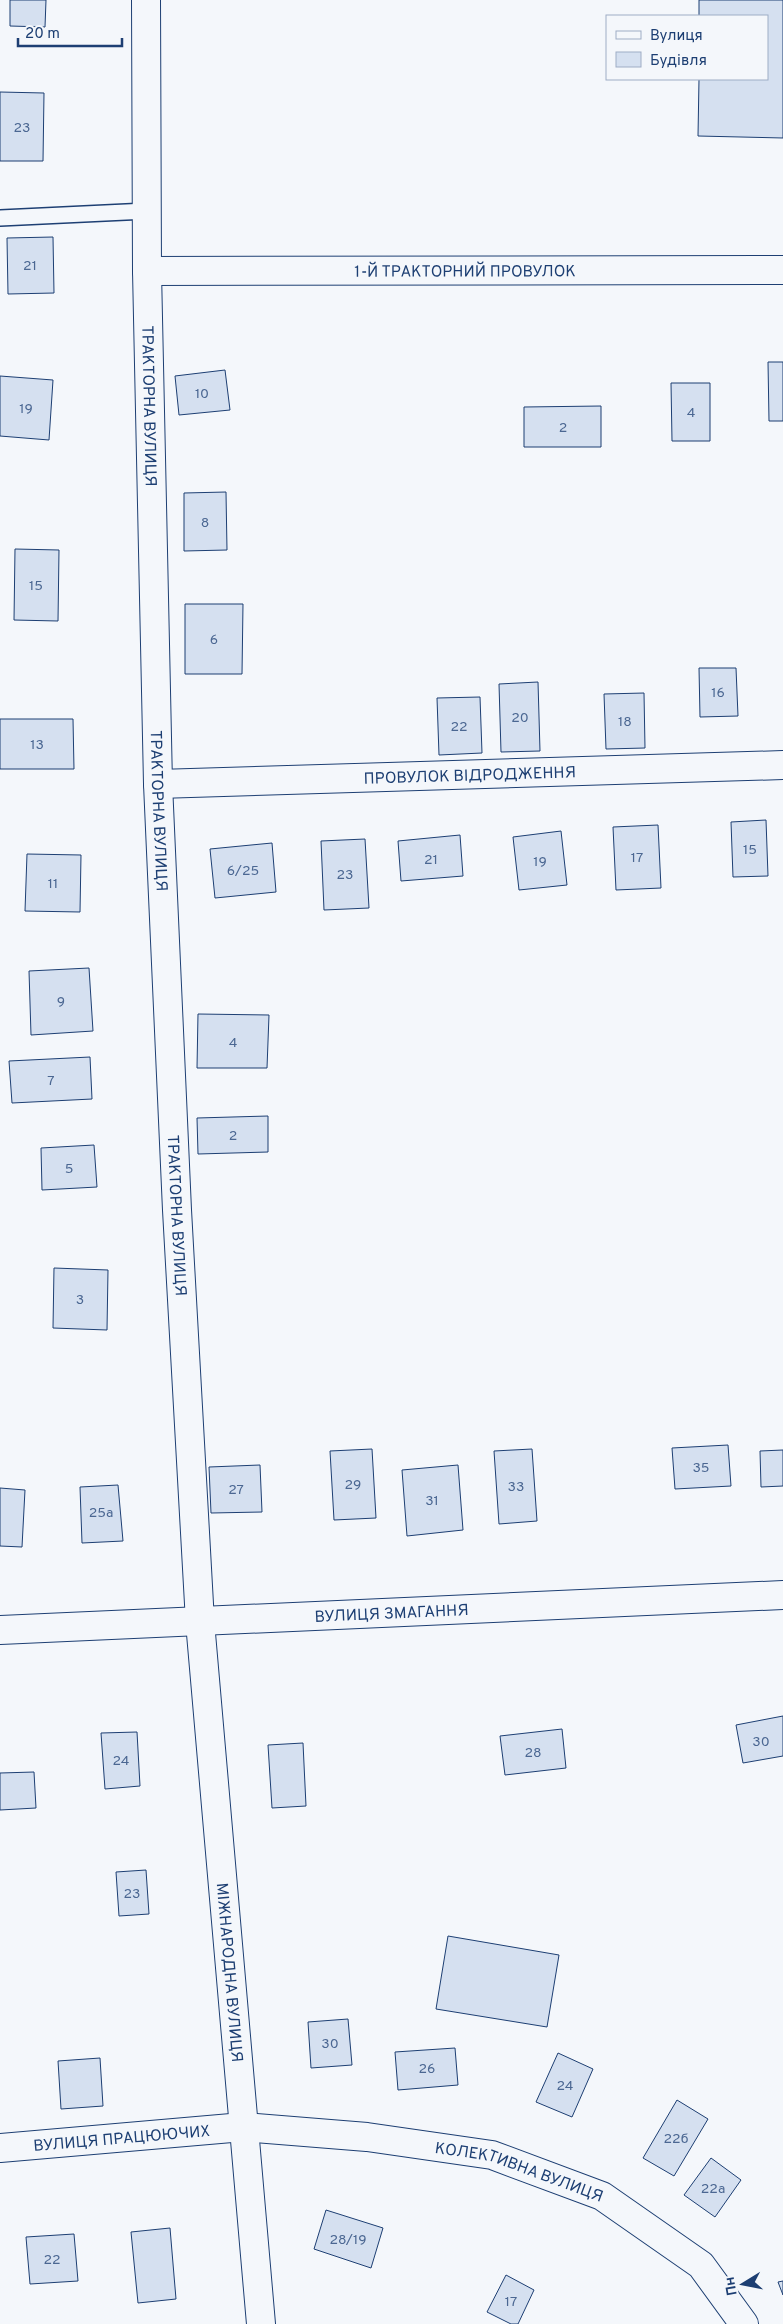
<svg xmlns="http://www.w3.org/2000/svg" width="783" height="2324" font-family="Overpass,sans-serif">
<rect width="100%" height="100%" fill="#f4f7fb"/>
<g fill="#d5e0f0" stroke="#1d3f73">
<path d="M 10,0 L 46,0 L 45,27 L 10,26 Z"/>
<path d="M 699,0 L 783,0 L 783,138 L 698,136 L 699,79 L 767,79 L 767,16 L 699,16 Z"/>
<path d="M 0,92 L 44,93 L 43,161 L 0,161 Z"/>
<path d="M 53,237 L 54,293 L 8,294 L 7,238 Z"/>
<path d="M 768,362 L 783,362 L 783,421 L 769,421 Z"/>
<path d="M 225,370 L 230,410 L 179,415 L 175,376 Z"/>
<path d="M 0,376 L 53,380 L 49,440 L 0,436 Z"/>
<path d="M 671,383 L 710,383 L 710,441 L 672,441 Z"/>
<path d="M 601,406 L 601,447 L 524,447 L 524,407 Z"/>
<path d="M 226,492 L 227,550 L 184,551 L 184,493 Z"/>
<path d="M 15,549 L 59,550 L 58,621 L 14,620 Z"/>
<path d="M 185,604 L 243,604 L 242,674 L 185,674 Z"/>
<path d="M 699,668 L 736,668 L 738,716 L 700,717 Z"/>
<path d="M 538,682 L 540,751 L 501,752 L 499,684 Z"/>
<path d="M 644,693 L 645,748 L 606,749 L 604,694 Z"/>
<path d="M 480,697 L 482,753 L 439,755 L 437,698 Z"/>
<path d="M 0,719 L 73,719 L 74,769 L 0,769 Z"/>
<path d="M 766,820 L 768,876 L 733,877 L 731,822 Z"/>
<path d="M 658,825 L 661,888 L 616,890 L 613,827 Z"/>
<path d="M 561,831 L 567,885 L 519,890 L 513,837 Z"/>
<path d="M 460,835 L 463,876 L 401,881 L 398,841 Z"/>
<path d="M 365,839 L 369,908 L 324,910 L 321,841 Z"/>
<path d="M 272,843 L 276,892 L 215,898 L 210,849 Z"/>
<path d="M 27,854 L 81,855 L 80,912 L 25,911 Z"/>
<path d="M 89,968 L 93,1031 L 31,1035 L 29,971 Z"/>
<path d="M 198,1014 L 269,1015 L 267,1068 L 197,1068 Z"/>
<path d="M 90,1057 L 92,1099 L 12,1103 L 9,1061 Z"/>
<path d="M 268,1116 L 268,1152 L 198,1154 L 197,1118 Z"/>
<path d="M 94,1145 L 97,1187 L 42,1190 L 41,1148 Z"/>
<path d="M 54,1268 L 108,1270 L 107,1330 L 53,1328 Z"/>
<path d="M 728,1445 L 731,1486 L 675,1489 L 672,1448 Z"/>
<path d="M 372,1449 L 376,1518 L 334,1520 L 330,1451 Z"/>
<path d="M 532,1449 L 537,1521 L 499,1524 L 494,1451 Z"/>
<path d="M 783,1450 L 783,1486 L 761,1487 L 760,1451 Z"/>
<path d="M 260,1465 L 262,1512 L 211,1513 L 209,1467 Z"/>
<path d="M 458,1465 L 463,1530 L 407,1536 L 402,1470 Z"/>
<path d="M 118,1485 L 123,1541 L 82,1543 L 80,1487 Z"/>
<path d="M 0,1488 L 25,1490 L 22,1547 L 0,1546 Z"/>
<path d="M 783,1716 L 783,1756 L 743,1763 L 736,1725 Z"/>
<path d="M 562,1729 L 566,1768 L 505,1775 L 500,1736 Z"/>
<path d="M 137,1732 L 140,1786 L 105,1789 L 101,1733 Z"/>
<path d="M 303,1743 L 306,1806 L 272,1808 L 268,1745 Z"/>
<path d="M 34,1772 L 36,1808 L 0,1810 L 0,1773 Z"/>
<path d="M 146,1870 L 149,1914 L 119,1916 L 116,1872 Z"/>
<path d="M 448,1936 L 559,1955 L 547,2027 L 436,2009 Z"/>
<path d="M 348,2019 L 352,2065 L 311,2068 L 308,2022 Z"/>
<path d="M 455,2048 L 458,2085 L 398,2090 L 395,2052 Z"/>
<path d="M 558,2053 L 593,2069 L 572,2117 L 536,2102 Z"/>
<path d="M 100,2058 L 103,2106 L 61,2109 L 58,2061 Z"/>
<path d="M 677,2100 L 708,2119 L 674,2176 L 643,2158 Z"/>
<path d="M 711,2158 L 741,2180 L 715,2217 L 684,2195 Z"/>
<path d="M 326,2210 L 383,2228 L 371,2268 L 314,2249 Z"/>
<path d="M 170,2228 L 176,2299 L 138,2303 L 131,2232 Z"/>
<path d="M 74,2234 L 78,2281 L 30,2284 L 26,2237 Z"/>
<path d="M 506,2275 L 534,2290 L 518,2324 L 511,2324 L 487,2312 Z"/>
<path d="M 783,2281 L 783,2295 L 778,2282 Z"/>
</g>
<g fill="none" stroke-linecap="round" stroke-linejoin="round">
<defs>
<path id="lane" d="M 0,218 L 147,211"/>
<g id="street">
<path id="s1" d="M 147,271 L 783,270"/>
<path id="s2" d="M 158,784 L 783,765"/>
<path id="s3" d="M 0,1630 L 783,1595"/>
<path id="s4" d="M 0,2148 L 243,2127 L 367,2137 L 492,2155 L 602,2196 L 701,2265 L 744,2324"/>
</g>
<g id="secondary">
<path id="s5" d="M 146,0 L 147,271 L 158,784 L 177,1210 L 200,1622 L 261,2324"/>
</g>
</defs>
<use href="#lane" stroke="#1d3f73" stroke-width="18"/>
<use href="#street" stroke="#1d3f73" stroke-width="30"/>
<use href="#secondary" stroke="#1d3f73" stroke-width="30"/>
<use href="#lane" stroke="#f4f7fb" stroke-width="15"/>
<use href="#street" stroke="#f4f7fb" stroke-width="28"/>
<use href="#secondary" stroke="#f4f7fb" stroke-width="28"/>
</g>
<g text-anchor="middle" stroke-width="4" stroke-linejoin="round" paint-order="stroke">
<g font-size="14" fill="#4b6792">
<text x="22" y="132">23</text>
<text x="30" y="270">21</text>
<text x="202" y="398">10</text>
<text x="26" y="413">19</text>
<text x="691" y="417">4</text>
<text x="563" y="432">2</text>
<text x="205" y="527">8</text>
<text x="36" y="590">15</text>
<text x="214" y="644">6</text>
<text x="718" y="697">16</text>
<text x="520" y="722">20</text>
<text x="625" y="726">18</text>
<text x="459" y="731">22</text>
<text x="37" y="749">13</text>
<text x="750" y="854">15</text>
<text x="637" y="862">17</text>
<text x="431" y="864">21</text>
<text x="540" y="866">19</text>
<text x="243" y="875">6/25</text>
<text x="345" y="879">23</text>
<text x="53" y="888">11</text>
<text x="61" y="1006">9</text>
<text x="233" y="1047">4</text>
<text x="51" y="1085">7</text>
<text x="233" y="1140">2</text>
<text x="69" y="1173">5</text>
<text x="80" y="1304">3</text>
<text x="701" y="1472">35</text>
<text x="353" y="1489">29</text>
<text x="516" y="1491">33</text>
<text x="236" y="1494">27</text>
<text x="432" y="1505">31</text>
<text x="101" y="1517">25а</text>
<text x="761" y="1746">30</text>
<text x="533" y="1757">28</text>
<text x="121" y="1765">24</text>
<text x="132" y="1898">23</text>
<text x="330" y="2048">30</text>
<text x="427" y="2073">26</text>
<text x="565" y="2090">24</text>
<text x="676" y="2143">22б</text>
<text x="713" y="2193">22а</text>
<text x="348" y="2244">28/19</text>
<text x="52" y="2264">22</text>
<text x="511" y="2306">17</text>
</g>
<g font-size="16" fill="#1d3f73" stroke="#f4f7fb">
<text dy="6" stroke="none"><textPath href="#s1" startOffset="318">1-Й ТРАКТОРНИЙ ПРОВУЛОК</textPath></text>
<text dy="6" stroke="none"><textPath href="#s5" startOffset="406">ТРАКТОРНА ВУЛИЦЯ</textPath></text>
<text dy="6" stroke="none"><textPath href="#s2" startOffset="312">ПРОВУЛОК ВІДРОДЖЕННЯ</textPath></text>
<text dy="6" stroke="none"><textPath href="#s5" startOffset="811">ТРАКТОРНА ВУЛИЦЯ</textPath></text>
<text dy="6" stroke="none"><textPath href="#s5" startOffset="1216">ТРАКТОРНА ВУЛИЦЯ</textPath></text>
<text dy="6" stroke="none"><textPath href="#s3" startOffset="392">ВУЛИЦЯ ЗМАГАННЯ</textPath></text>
<text dy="6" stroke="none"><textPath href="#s5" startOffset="1975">МІЖНАРОДНА ВУЛИЦЯ</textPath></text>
<text dy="6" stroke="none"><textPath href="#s4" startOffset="122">ВУЛИЦЯ ПРАЦЮЮЧИХ</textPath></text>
<text dy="6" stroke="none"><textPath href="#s4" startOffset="525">КОЛЕКТИВНА ВУЛИЦЯ</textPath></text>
</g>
</g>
<rect x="606" y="15" width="162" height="65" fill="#f4f7fb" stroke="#9eadc5"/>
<rect x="616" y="31" width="25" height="8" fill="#f4f7fb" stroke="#9eadc5"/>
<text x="650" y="40" font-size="15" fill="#1d3f73">Вулиця</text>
<rect x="616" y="52" width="25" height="15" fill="#d5e0f0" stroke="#9eadc5"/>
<text x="650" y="65" font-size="15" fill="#1d3f73">Будівля</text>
<g transform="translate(743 2284) rotate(260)" stroke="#f4f7fb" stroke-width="4" paint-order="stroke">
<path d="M0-4L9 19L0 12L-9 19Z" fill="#1d3f73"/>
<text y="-8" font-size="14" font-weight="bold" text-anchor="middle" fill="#1d3f73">Пн</text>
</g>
<path d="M18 38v8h104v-8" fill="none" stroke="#1d3f73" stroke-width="2.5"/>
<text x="25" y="38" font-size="15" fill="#1d3f73" stroke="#f4f7fb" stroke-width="4" paint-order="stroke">20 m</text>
</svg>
